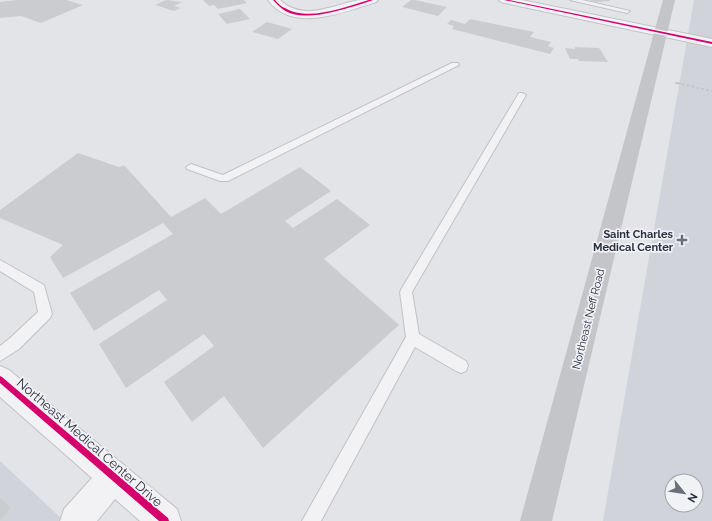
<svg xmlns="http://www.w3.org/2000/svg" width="712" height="521" font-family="Raleway,sans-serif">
<rect width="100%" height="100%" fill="#e2e4e7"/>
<g fill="#d1d3da" fill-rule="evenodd">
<path d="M 694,0 L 712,0 L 712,521 L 603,521 ZM 672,481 L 696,481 L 696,505 L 672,505 Z"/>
<path d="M 0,461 L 64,521 L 0,521 Z"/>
</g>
<g fill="#cbcccf">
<path d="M 16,0 L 66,0 L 83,5 L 41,23 L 21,16 L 0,18 L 0,2 Z"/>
<path d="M 166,0 L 182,2 L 174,6 L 181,8 L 174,11 L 155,5 Z"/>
<path d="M 203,0 L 244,0 L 247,3 L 218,9 L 214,5 L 209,6 Z"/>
<path d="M 411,0 L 415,0 L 447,7 L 438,16 L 402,7 Z"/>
<path d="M 588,0 L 610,0 L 610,1 L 596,2 Z"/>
<path d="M 240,9 L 250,19 L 227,24 L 218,14 Z"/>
<path d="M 470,19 L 534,32 L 530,37 L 551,42 L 548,46 L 554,48 L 550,54 L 452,29 L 454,26 L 447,24 L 451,20 L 465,24 Z"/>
<path d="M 267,22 L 292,29 L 278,39 L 252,32 Z"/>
<path d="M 575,47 L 599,48 L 608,62 L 579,61 L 578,59 L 570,59 L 565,48 L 575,49 Z"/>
<path d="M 78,153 L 119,167 L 124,165 L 171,217 L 205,198 L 221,214 L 300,167 L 331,191 L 285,221 L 293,228 L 337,199 L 370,225 L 324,259 L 399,325 L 263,448 L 224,396 L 192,422 L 164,382 L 214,346 L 204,334 L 126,388 L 99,344 L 167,300 L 159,290 L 94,331 L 70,293 L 173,234 L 163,223 L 63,278 L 50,257 L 63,245 L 0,218 L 0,210 Z"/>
<path d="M 0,498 L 11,508 L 0,520 Z"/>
</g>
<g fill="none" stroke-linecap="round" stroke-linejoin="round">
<defs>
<g id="service">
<path d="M 570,0 L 582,0 L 630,11 L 627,13 Z"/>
<path d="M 452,63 L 458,63 L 459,65 L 228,181 L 220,181 L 187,169 L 186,167 L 191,164 L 223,175 Z"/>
<path d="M 519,93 L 522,93 L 526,95 L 412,292 L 419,334 L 466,361 L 468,366 L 466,371 L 461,373 L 456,371 L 415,347 L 321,521 L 302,521 L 406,337 L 400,292 L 402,288 Z"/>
<path d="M 0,260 L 44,285 L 52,314 L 50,318 L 19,349 L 0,361 L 0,346 L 9,339 L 38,312 L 34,292 L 0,271 Z"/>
</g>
<g id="minor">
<path d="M 268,0 L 280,0 C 303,22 333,5 359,0 C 365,0 372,0 378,0 L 376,2 C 344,12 292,34 268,0 Z"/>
<path d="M 499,0 L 522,0 L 712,39 L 712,47 L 505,3 L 501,2 Z"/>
<path d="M 0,366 L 9,370 L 177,509 L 181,521 L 140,521 L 115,499 L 97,521 L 60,521 L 64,509 L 92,478 L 0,397 Z"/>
</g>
</defs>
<use href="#service" stroke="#c1c2c5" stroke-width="2"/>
<use href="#minor" stroke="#c1c2c5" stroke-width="2"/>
<path stroke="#c3c5c9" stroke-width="1.5" stroke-dasharray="2 2" stroke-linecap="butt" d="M 675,83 L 682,84"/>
<path stroke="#c3c5c9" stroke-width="2" stroke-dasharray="2.5 2.5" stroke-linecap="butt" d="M 677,83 L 712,91"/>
<use href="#service" fill="#f2f2f4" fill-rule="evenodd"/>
<use href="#minor" fill="#f2f2f4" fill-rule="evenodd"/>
<path fill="#c4c5c8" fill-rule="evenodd" d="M 663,0 L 675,0 L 552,521 L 520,521 Z"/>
<defs>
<g id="cycleway">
<path d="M 273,0 L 275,0 C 278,3 281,7 285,8 C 308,22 345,7 369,0 L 373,0 C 368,2 361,4 355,6 C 336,11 313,19 293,14 C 284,12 279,6 273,0 Z"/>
<path d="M 504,0 L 509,0 L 712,42 L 712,44 Z"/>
<path d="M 0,376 L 2,377 L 168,518 L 169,521 L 159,521 L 0,383 Z"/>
</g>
</defs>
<use href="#cycleway" stroke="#f1f2f6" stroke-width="3"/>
<use href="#cycleway" fill="#d6006c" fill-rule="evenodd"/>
</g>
<path fill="#6c6f79" stroke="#f1f2f6" stroke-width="1.5" d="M680 234h4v4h4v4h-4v4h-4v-4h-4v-4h4z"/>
<g text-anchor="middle" stroke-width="3.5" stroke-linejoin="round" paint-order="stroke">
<g font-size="11" font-weight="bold" fill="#2c303e" stroke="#f1f2f6" text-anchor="end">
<text x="673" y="238">Saint Charles<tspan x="673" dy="13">Medical Center</tspan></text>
</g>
<g font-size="11" fill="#2c303e" stroke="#f1f2f6">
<text transform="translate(588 319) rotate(-76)" y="4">Northeast Neff Road</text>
</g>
<g font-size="13" fill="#2c303e" stroke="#f1f2f6">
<text transform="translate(90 442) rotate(41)" y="5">Northeast Medical Center Drive</text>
</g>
</g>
<g transform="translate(684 493) rotate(120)"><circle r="19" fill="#f1f2f6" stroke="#a2a4ac"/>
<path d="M0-3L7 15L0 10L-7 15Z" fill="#6c6f79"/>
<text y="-6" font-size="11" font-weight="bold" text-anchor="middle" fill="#2c303e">N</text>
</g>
</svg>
